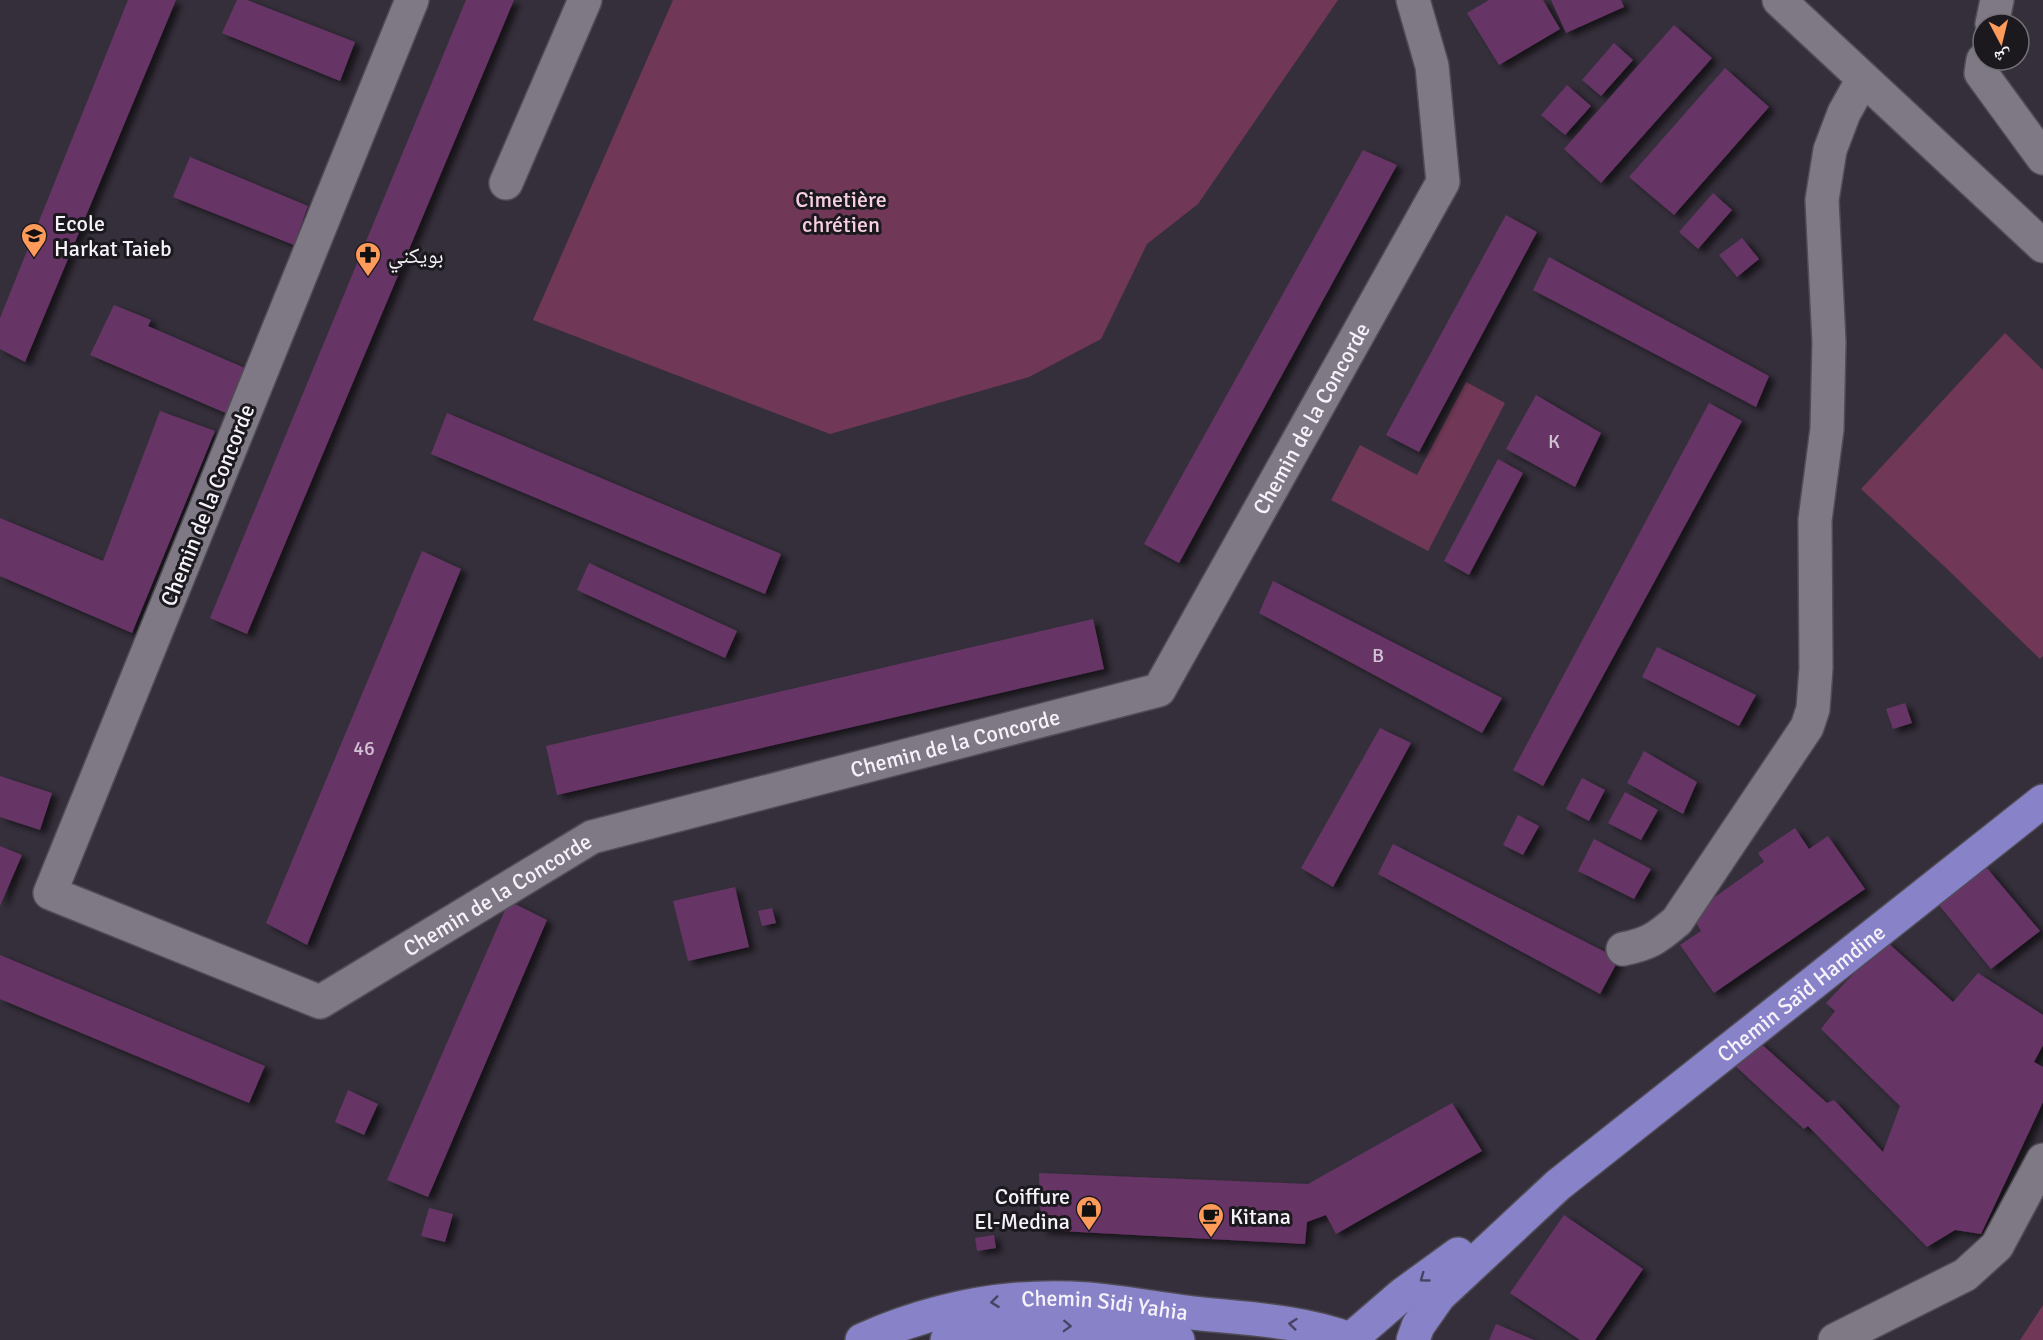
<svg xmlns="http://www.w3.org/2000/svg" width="2043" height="1340" font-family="Signika,'Noto Naskh Arabic',sans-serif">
<defs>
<filter id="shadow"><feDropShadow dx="6" dy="4" stdDeviation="3" flood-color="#0009"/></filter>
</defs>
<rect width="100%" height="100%" fill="#352f3b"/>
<g fill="#703856">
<path d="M 673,0 L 1338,0 L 1198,204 L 1147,244 L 1101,339 L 1029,377 L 830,434 L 533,320 Z"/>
<path d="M 2005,333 L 2043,370 L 2043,656 L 2040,659 L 1944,566 L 1861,489 Z"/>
<path d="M 1466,382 L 1505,403 L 1428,551 L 1331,500 L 1360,445 L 1417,475 Z"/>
<path d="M 2043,1305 L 2043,1340 L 2020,1340 Z"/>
</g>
<g fill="#663566" filter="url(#shadow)">
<path d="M 128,0 L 176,0 L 25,362 L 0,349 L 0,318 Z"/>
<path d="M 237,0 L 247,0 L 355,42 L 340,81 L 222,33 Z"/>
<path d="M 466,0 L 514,0 L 247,634 L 210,618 Z"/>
<path d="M 1489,0 L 1543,0 L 1560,29 L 1499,65 L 1467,13 Z"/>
<path d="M 1551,0 L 1621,0 L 1624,7 L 1566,33 Z"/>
<path d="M 1674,25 L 1712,58 L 1601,183 L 1564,149 Z"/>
<path d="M 1614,43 L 1633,60 L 1601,96 L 1582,80 Z"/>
<path d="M 1725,68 L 1769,107 L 1674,215 L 1629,177 Z"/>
<path d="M 1567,85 L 1591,106 L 1565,135 L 1541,115 Z"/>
<path d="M 1363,150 L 1397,165 L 1179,563 L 1144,544 Z"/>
<path d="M 190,157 L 308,206 L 294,245 L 173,197 Z"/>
<path d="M 1713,193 L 1732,210 L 1698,249 L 1679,232 Z"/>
<path d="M 1506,215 L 1537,232 L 1419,452 L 1386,435 Z"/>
<path d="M 1742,238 L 1759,259 L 1737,277 L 1719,255 Z"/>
<path d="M 1549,257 L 1769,376 L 1756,407 L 1533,290 Z"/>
<path d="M 114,305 L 151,320 L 148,326 L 247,369 L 228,414 L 90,355 Z"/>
<path d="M 1536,395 L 1601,433 L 1575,487 L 1506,449 Z"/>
<path d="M 1709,403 L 1742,421 L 1543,786 L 1513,770 Z"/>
<path d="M 160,411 L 215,431 L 132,633 L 0,576 L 0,518 L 103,561 Z"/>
<path d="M 447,413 L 781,554 L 765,594 L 431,454 Z"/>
<path d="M 1498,459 L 1523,473 L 1469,575 L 1444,561 Z"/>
<path d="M 422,551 L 461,569 L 307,945 L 266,923 Z"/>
<path d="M 589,563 L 737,631 L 725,658 L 577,590 Z"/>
<path d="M 1273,581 L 1502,698 L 1482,733 L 1259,613 Z"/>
<path d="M 1093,619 L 1104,669 L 557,795 L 546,746 Z"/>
<path d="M 1657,647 L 1756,695 L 1739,726 L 1642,677 Z"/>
<path d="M 1905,703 L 1912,723 L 1893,729 L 1886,709 Z"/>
<path d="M 1380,728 L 1411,743 L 1333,887 L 1301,868 Z"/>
<path d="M 1644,751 L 1697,782 L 1683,814 L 1627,783 Z"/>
<path d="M 0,776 L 52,793 L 40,830 L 0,817 Z"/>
<path d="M 1582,778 L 1605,790 L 1589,821 L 1566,809 Z"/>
<path d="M 1625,792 L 1658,810 L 1641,840 L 1608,823 Z"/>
<path d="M 1518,815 L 1539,826 L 1523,855 L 1503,845 Z"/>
<path d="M 1795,828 L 1809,849 L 1828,836 L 1865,889 L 1714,993 L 1680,945 L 1701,931 L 1691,914 L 1764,862 L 1758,853 Z"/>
<path d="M 1594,839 L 1651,869 L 1634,899 L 1578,871 Z"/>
<path d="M 1393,844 L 1619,959 L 1600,994 L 1378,874 Z"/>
<path d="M 0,846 L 22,855 L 0,906 Z"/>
<path d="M 1986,867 L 2040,931 L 1991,969 L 1939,905 Z"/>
<path d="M 735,887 L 749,947 L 688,961 L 673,901 Z"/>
<path d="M 509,901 L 547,920 L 428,1197 L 387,1180 Z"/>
<path d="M 772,908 L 776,923 L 762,926 L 758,911 Z"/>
<path d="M 1885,940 L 1953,1002 L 1978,973 L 2043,1015 L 2043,1045 L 2034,1062 L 2043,1067 L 2043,1102 L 1981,1234 L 1955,1230 L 1927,1247 L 1808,1126 L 1804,1129 L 1732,1063 L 1757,1040 L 1827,1103 L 1834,1100 L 1883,1152 L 1900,1106 L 1821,1029 L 1835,1011 L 1826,1003 Z"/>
<path d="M 0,955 L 265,1066 L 249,1103 L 0,999 Z"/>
<path d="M 348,1090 L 378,1104 L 364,1135 L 335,1122 Z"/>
<path d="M 1452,1103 L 1482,1151 L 1336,1234 L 1326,1215 L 1307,1222 L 1305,1244 L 1041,1230 L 1039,1173 L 1308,1184 Z"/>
<path d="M 429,1208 L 453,1214 L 445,1242 L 421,1236 Z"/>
<path d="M 1564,1215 L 1643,1269 L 1595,1340 L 1580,1340 L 1510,1293 Z"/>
<path d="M 994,1235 L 996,1248 L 977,1251 L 975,1238 Z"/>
<path d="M 1496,1324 L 1534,1340 L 1489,1340 Z"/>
</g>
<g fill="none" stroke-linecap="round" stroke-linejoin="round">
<defs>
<g id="minor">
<path id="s1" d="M 412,0 L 50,893 L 320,1002 L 592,837 L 1159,690 L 1443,182 L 1432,66 L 1413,0"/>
<path d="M 1779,0 L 2043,246"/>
<path d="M 1992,24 L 1997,0"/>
<path d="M 1983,60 L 1981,73 L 2043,158"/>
<path d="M 506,183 L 585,0"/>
<path d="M 1623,949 C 1649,944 1657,938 1677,921 L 1807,727 L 1813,709 L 1816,668 L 1815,520 L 1827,429 L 1829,342 L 1822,200 L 1830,150 L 1844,113 L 1863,79"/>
<path d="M 1835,1340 L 1965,1275 L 1997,1246 L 2043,1160"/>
</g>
<g id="major">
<path d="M 1352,1338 L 1403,1294 L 1458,1254"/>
<path id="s2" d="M 862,1340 C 934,1308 1010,1293 1088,1299 C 1126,1302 1164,1310 1202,1314 C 1251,1319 1302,1321 1350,1339"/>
<path d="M 947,1340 C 957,1337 967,1333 978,1331 C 1037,1319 1119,1323 1178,1340"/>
<path id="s3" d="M 1413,1340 L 1418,1326 L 1439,1296 L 1558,1185 L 2043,801"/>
</g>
</defs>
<use href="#minor" stroke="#504c56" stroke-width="36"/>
<use href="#major" stroke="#504c56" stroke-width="36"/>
<use href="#minor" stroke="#7f7986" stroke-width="33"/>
<use href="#major" stroke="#8882c9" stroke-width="33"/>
</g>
<defs><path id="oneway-chevron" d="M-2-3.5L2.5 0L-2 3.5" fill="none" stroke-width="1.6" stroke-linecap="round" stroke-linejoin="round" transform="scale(1.5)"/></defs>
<g stroke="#474362">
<use href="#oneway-chevron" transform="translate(1424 1278) rotate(144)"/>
<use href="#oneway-chevron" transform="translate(995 1302) rotate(173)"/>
<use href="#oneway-chevron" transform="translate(1293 1324) rotate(-174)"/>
<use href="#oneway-chevron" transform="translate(1067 1326) rotate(2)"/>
</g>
<defs>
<symbol id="school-pin" viewBox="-11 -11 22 30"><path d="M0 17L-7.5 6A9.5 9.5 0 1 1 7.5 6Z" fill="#ff9b5a" stroke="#1b191e"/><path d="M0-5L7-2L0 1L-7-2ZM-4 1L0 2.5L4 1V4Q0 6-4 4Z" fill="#111"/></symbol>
<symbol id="pharmacy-pin" viewBox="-11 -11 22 30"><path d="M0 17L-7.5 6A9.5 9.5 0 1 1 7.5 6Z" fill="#ff9b5a" stroke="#1b191e"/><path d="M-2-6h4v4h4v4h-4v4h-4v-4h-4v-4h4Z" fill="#111"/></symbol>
<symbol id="shop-pin" viewBox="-11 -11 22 30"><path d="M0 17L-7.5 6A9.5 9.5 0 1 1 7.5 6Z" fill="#ff9b5a" stroke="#1b191e"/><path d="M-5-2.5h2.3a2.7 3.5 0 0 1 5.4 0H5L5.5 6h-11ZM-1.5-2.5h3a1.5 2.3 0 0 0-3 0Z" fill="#111"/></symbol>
<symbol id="cafe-pin" viewBox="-11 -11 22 30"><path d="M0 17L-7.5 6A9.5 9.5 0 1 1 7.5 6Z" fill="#ff9b5a" stroke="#1b191e"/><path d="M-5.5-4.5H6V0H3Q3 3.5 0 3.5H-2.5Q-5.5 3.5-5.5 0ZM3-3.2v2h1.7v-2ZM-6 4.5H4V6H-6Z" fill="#111"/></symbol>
</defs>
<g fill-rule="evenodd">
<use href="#school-pin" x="19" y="221" width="30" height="40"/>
<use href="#pharmacy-pin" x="353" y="240" width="30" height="40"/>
<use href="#shop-pin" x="1074" y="1194" width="30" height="40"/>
<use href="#cafe-pin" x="1196" y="1201" width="30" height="40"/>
</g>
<g text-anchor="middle" stroke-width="6" stroke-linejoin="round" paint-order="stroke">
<g font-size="20" fill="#d2c3d5">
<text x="1554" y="448">K</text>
<text x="1378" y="662">B</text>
<text x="364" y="755">46</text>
</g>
<g font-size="22" fill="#f7cfe2" stroke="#1b191e">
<text x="841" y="207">Cimetière<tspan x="841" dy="25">chrétien</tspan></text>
</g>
<g font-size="22" fill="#f6f2fa" stroke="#1b191e" text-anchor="start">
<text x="54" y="231">Ecole<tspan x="54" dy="25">Harkat Taieb</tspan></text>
<text x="388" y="263">بويكني</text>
<text x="1070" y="1204" text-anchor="end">Coiffure<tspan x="1070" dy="25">El-Medina</tspan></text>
<text x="1230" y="1224">Kitana</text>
</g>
<g font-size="22" fill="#f6f2fa" stroke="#1b191e">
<text dy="8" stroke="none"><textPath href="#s1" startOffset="2470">Chemin de la Concorde</textPath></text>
<text transform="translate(207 505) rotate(-68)" y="8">Chemin de la Concorde</text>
<text dy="8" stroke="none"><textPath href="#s1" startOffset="1948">Chemin de la Concorde</textPath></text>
<text dy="8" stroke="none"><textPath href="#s1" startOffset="1462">Chemin de la Concorde</textPath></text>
<text dy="8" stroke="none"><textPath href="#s3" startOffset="524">Chemin Saïd Hamdine</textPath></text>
<text dy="8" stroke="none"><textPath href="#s2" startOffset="249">Chemin Sidi Yahia</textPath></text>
</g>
</g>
<g transform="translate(2001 42) rotate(173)"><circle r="28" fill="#1b191e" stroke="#737076" stroke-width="1.5"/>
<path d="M0-4.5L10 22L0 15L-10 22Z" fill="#ff9b5a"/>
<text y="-9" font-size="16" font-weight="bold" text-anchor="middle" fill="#f6f2fa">ش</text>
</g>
</svg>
